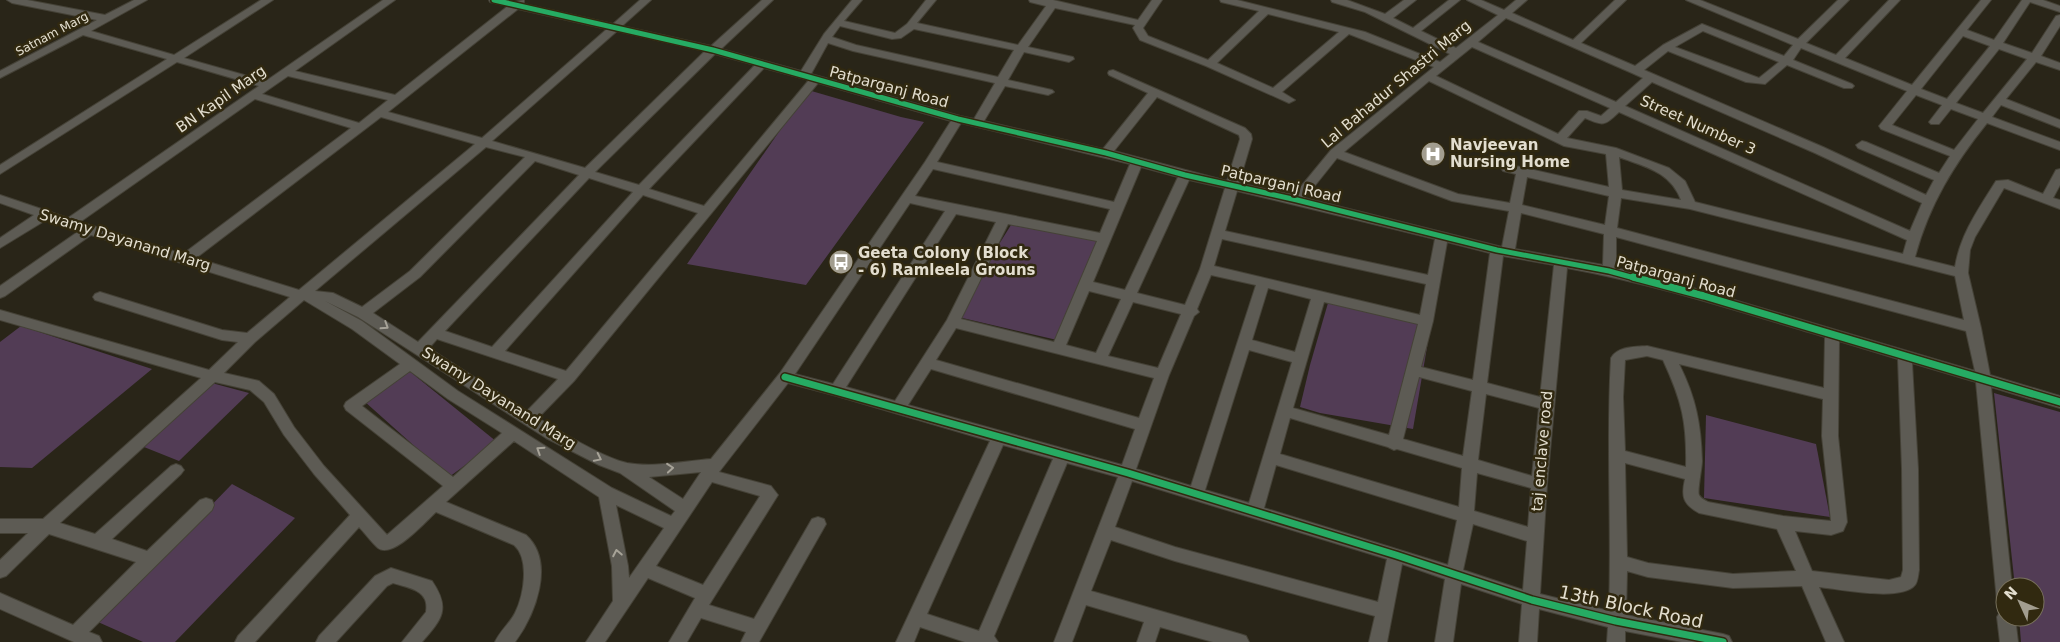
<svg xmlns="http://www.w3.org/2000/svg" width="2060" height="642" font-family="'DejaVu Sans',sans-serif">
<rect width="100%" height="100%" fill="#292518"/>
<g fill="#523c55">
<path d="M 808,90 L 901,117 L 924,122 L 806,285 L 687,264 Z"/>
<path d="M 1011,225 L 1099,241 L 1057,340 L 954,316 Z"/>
<path d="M 1328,303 L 1431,324 L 1413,429 L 1320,413 L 1300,407 L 1310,365 Z"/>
<path d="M 21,326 L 152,369 L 32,468 L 0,467 L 0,342 Z"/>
<path d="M 408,370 L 497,442 L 449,477 L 364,401 Z"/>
<path d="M 208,382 L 249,393 L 179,461 L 144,447 Z"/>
<path d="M 1994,393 L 2060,412 L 2060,642 L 2021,642 L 2019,617 L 2035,617 L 2035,587 L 2015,587 Z"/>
<path d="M 1706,415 L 1816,444 L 1830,517 L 1704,498 Z"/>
<path d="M 232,484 L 295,518 L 175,642 L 143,642 L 98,622 Z"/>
</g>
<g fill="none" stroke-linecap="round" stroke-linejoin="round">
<defs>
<g id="minor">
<path d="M 7,0 L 27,0 L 105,15 L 134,0 L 147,0 L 91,31 L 174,55 L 261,0 L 273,0 L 184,58 L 266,81 L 383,0 L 395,0 L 295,71 L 395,95 L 508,6 L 490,2 L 489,0 L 514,2 L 524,0 L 524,4 L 613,24 L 640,0 L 651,0 L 622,26 L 711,46 L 762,0 L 773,0 L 721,49 L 801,71 L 824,34 L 852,0 L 862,0 L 844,21 L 895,33 L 907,24 L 926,0 L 936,0 L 917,23 L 1018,45 L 1046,6 L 1030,2 L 1029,0 L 1053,0 L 1138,20 L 1152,0 L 1162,0 L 1143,28 L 1148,36 L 1208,60 L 1259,11 L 1221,2 L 1220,0 L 1237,0 L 1365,32 L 1440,62 L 1450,54 L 1365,12 L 1332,2 L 1331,0 L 1347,0 L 1385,14 L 1404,0 L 1416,0 L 1393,18 L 1413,28 L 1449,0 L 1460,0 L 1421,31 L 1456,48 L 1498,15 L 1467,0 L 1481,0 L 1504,10 L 1516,0 L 1527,0 L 1512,13 L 1573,40 L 1615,0 L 1626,0 L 1581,43 L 1635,66 L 1663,45 L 1702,24 L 1784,56 L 1793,45 L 1686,0 L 1700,0 L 1798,39 L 1838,0 L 1849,0 L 1806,43 L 1836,55 L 1889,0 L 1900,0 L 1845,58 L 1912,85 L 1981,0 L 1991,0 L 1967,30 L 1994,40 L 2022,0 L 2043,0 L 2060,6 L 2060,12 L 2030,2 L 2003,43 L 2032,53 L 2056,16 L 2060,15 L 2060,26 L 2041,56 L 2060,63 L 2060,70 L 2036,62 L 2006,99 L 2060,120 L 2060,128 L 2001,105 L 1992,117 L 2060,142 L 2060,150 L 1987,123 C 1954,164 1929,205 1915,257 L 1955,267 C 1960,235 1979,208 1996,181 L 2008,180 L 2043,194 L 2056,170 L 2060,169 L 2060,185 L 2053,198 L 2060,200 L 2060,209 L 2004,188 L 1975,237 L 1970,250 L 1968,273 L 1981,328 L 1990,375 L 2060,396 L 2060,408 L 1991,387 L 2012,587 L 2005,587 L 2005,609 L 1999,606 L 1997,601 L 1976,382 L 1912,363 L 1918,469 L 1919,570 C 1918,575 1918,581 1915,585 C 1902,602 1839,589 1819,587 L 1844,642 L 1826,642 L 1802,586 L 1733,588 L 1648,577 L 1627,571 L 1626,615 L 1723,634 L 1729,636 L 1732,642 L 1682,642 L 1625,631 L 1625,642 L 1607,642 L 1608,627 L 1539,609 L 1537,642 L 1519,642 L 1522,604 L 1461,584 L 1453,642 L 1435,642 L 1445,579 L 1402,564 L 1387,642 L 1369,642 L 1375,616 L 1175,561 L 1111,540 L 1091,591 L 1240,634 L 1246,636 L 1249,642 L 1213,642 L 1160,627 L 1155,642 L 1137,642 L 1144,622 L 1086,605 L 1072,642 L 1054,642 L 1118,477 L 1067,463 L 994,636 L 998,642 L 965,642 L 920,627 L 914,642 L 896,642 L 990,441 L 837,396 L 788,383 L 719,472 L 771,486 L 778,495 L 709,605 L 754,619 L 812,519 L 818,517 L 824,519 L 826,524 L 759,642 L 741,642 L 746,632 L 701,618 L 687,642 L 669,642 L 695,598 L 648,578 L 605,642 L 586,642 L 613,601 L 612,566 L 599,497 L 514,441 L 446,502 L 526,535 C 556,562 535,615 515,642 L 495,642 C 500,631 510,623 515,613 C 524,595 530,559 514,545 L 436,512 C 425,522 393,559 378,548 C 371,542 365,533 359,527 L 255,642 L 235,642 L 238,636 L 350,515 L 314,474 L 284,435 L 264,402 L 250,390 L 215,382 L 60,523 L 95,534 L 171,466 L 176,464 L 181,466 L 184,470 L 181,474 L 112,539 L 147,551 L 200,500 L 206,498 L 212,500 L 214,505 L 212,510 L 89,632 L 99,636 L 102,642 L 74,642 L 0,609 L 0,593 L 73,625 L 136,562 L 49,534 L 6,576 L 0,578 L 0,560 L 28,533 L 0,533 L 0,519 L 43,519 L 201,378 L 0,320 L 0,310 L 209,370 L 238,342 L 222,340 L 95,300 L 93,297 L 95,294 L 100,292 L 222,330 L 247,333 L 290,297 L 91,235 L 5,296 L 0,298 L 0,286 L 79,231 L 46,220 L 0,248 L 0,238 L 34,215 L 0,203 L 0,195 L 68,218 L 259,86 L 177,62 L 0,174 L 0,165 L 167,59 L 83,35 L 0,78 L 0,71 L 97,20 L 12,3 ZM 1055,8 L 1135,25 L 1133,28 L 1140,40 L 1206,66 L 1289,103 L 1295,100 L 1282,92 L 1349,34 L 1434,67 L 1331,150 L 1294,195 L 1239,183 L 1252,139 L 1251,134 L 1245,128 L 1113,70 L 1109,71 L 1108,73 L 1109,75 L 1148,93 L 1103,149 L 984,121 L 1005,86 L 1048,95 L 1054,92 L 1052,90 L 1008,80 L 1024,52 L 1069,62 L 1074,59 L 1073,57 L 1028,47 ZM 518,9 L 607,29 L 482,138 L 388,112 ZM 1268,14 L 1339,32 L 1273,88 L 1217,63 ZM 1506,18 L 1632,73 L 1643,78 L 1616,102 L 1478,42 ZM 840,26 L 892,39 L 901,38 L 914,29 L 1014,50 L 998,77 L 856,45 L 832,37 ZM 617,31 L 705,51 L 585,168 L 492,141 ZM 1703,31 L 1779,62 L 1759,78 L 1675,47 ZM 1963,36 L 1990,46 L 1947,99 L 1921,89 ZM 828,43 L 853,51 L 995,83 L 974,119 L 960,116 L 811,74 ZM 1472,47 L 1610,108 L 1601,116 L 1587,111 L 1579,111 L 1558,134 L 1436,76 ZM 1801,48 L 1907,91 L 1879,126 L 1881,129 L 1950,156 L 1939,173 L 1866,142 L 1862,141 L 1856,145 L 1858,148 L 1934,180 L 1926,195 L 1823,147 L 1644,70 L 1668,51 L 1746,82 L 1765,84 L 1787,65 L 1844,88 L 1852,88 L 1854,86 L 1852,84 L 1793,60 ZM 1999,49 L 2027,59 L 1983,113 L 1956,103 ZM 715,54 L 755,65 L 639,185 L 595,172 ZM 764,68 L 809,80 L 704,206 L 649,189 ZM 288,76 L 388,100 L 359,123 L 262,94 ZM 1429,81 L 1564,146 L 1606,154 L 1609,187 L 1507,164 L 1503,165 L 1501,168 L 1503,171 L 1516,174 L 1510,203 L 1458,194 L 1344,152 ZM 1652,82 L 1815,153 L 1922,203 L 1910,231 L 1625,106 ZM 818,83 L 951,121 L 925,162 L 780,373 L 711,459 C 684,461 654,468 627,463 C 604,458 559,431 538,418 L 574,381 ZM 1916,95 L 1942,105 L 1929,122 L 1931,124 L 1939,124 L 1951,109 L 1978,119 L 1954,150 L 1892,125 ZM 1157,97 L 1239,135 L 1240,139 L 1227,181 L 1114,151 ZM 255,99 L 351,128 L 183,254 L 80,222 ZM 1619,112 L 1907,240 L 1903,254 L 1695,202 L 1685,181 L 1669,168 L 1616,148 L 1567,138 L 1585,118 C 1604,126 1604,126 1619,112 ZM 381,117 L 475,144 L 299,290 L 196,258 ZM 961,123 L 1130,164 L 1114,202 L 937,162 ZM 486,147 L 525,157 L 410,271 L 362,307 L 333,293 L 315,291 ZM 1619,157 C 1645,167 1670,171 1681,200 L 1622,190 ZM 1337,158 L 1452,201 L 1509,211 L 1502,247 L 1305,198 ZM 535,161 L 579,175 L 418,342 L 373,313 L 420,277 ZM 1141,167 L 1178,177 L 1125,290 L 1093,282 ZM 933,169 L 1110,209 L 1100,233 L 915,196 ZM 1527,177 L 1609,196 L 1605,225 L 1522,205 ZM 589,178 L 633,192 L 492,347 L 445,331 ZM 1189,180 L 1225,188 L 1200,269 L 1185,305 L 1137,293 ZM 1237,191 L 1435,239 L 1428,275 L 1225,231 ZM 643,195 L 698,213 L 566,371 L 505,351 ZM 1621,198 L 1690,209 L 1955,276 L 1964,320 L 1617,228 ZM 910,203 L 945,211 L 833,384 L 795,374 ZM 1521,213 L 1604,234 L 1603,265 L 1515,249 ZM 956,214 L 996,222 L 947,320 L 895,401 L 846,387 ZM 1008,224 L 1097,241 L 1054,342 L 961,319 ZM 1616,237 L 1966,331 L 1975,371 L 1704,291 L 1616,268 ZM 1222,239 L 1426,284 L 1420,315 L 1214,266 ZM 1447,242 L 1490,253 L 1473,380 L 1421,367 L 1433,321 ZM 1503,256 L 1554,265 L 1540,397 L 1487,383 ZM 1567,268 C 1655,284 1740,312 1825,337 L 1824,388 L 1647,346 C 1635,347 1618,346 1611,358 C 1606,442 1612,527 1609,611 L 1540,594 L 1547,484 ZM 1211,275 L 1256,285 L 1191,486 L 1136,469 L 1169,375 L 1194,316 L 1199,312 L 1197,309 ZM 1268,288 L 1311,299 L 1295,352 L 1252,340 ZM 1089,291 L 1121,299 L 1096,353 L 1066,345 ZM 304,300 L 352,329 L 400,364 L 346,402 L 344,406 L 346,410 L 443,486 L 387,535 L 324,466 L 294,427 L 274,394 L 259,381 L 224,373 L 255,342 ZM 325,301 L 358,317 L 546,438 L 599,465 L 620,473 L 675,511 L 671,516 L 612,488 L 458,391 L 362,321 ZM 1133,302 L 1181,314 L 1158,368 L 1108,356 ZM 1324,302 L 1418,324 L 1389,435 L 1293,408 ZM 956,328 L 1154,378 L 1139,418 L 936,360 ZM 437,339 L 558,379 L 527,411 L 429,348 ZM 1839,341 L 1898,359 L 1902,469 L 1903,570 L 1901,577 L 1889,580 L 1812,571 L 1795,531 L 1831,535 L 1843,531 L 1847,522 L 1838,436 ZM 1249,350 L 1292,362 L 1249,503 L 1205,490 ZM 1647,356 L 1663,360 C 1682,401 1687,422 1686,467 L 1625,451 L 1623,397 L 1625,360 ZM 1679,364 L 1823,399 L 1822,436 L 1831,521 L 1783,516 L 1708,502 C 1705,500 1701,499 1699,495 C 1697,491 1702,468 1702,461 C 1701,424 1696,398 1679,364 ZM 931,369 L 1135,429 L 1122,465 L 908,405 ZM 410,371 L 448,399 L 502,433 L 453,477 L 362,406 ZM 1419,377 L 1472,391 L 1463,456 L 1403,439 ZM 1486,394 L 1539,408 L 1532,476 L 1478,460 ZM 1290,418 L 1388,447 L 1394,450 L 1397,449 L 1462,468 L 1459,507 L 1280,454 ZM 1003,445 L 1053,459 L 979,631 L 927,614 ZM 1625,463 L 1685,479 C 1681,497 1683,504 1699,513 L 1777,529 L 1796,571 L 1733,574 L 1648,563 L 1627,557 ZM 1276,465 L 1457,520 L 1448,565 L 1264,508 ZM 701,472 L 683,499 L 649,477 ZM 1477,473 L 1531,488 L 1528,527 L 1474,511 ZM 1132,481 L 1387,559 L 1378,602 L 1175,547 L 1115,527 ZM 712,482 L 760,496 L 703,585 L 656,566 ZM 616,505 L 664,528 L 629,578 L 628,566 ZM 1473,524 L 1527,541 L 1523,590 L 1463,570 Z"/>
<path d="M 391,568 L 432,581 C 451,609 442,619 422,642 L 402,642 L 426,612 C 430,590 409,588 393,583 L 387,586 L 336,642 L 316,642 L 319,636 L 375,576 Z"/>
<path d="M 2005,610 L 2005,617 L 2015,617 L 2018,642 L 2000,642 L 1997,617 L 2000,612 Z"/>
</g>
</defs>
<use href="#minor" stroke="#454237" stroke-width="2"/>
<use href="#minor" fill="#5d5b54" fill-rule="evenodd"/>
<defs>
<path id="cycleway-far1" d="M 494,0 L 713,50 L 958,119 L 1106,153 L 1185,175 L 1297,200 L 1497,250 L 1609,271 L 1638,279"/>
<g id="cycleway">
<path d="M 1633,277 L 1704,296 L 2060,402"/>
<path d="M 785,377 L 1128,473 L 1396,555 L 1532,600 L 1616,621 L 1723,642"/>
</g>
</defs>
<use href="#cycleway-far1" stroke="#312910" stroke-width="8"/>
<use href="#cycleway" stroke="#312910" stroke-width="10"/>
<use href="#cycleway-far1" stroke="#26ab63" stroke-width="5"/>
<use href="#cycleway" stroke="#26ab63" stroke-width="7"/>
</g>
<defs><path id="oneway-chevron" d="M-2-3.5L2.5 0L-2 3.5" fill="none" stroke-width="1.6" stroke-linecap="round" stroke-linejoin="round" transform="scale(1.25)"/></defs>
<g stroke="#a7a398">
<use href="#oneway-chevron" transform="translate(385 326) rotate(33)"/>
<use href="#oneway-chevron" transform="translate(540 450) rotate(-147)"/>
<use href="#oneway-chevron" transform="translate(598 458) rotate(26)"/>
<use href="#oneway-chevron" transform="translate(670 468) rotate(-5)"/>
<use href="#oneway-chevron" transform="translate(617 553) rotate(-101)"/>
</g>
<defs>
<symbol id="hospital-disc" viewBox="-11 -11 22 22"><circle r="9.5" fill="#a29d8f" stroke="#312910"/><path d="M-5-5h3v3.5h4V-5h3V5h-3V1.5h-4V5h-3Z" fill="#fff"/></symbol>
<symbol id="bus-disc" viewBox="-11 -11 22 22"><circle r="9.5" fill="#a29d8f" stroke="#312910"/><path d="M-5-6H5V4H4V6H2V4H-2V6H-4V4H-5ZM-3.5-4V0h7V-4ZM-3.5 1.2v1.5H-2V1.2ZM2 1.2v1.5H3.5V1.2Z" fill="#fff"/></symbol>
</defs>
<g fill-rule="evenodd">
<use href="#hospital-disc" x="1419" y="140" width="28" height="28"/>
<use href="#bus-disc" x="827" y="248" width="28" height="28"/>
</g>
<g text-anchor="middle" stroke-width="5" stroke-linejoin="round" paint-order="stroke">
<g font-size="12" fill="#e3decf" stroke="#312910">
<text transform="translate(52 34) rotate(-28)" y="4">Satnam Marg</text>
</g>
<g font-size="15" fill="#e3decf" stroke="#312910">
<text transform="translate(1396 84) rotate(-40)" y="5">Lal Bahadur Shastri Marg</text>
<text transform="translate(889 87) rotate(15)" y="5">Patparganj Road</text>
<text transform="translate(221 99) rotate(-35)" y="5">BN Kapil Marg</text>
<text transform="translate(1698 125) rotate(24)" y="5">Street Number 3</text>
<text transform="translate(1281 184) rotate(13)" y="5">Patparganj Road</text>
<text transform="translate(125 240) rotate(17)" y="5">Swamy Dayanand Marg</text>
<text transform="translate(1676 277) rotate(15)" y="5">Patparganj Road</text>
<text transform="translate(499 398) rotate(32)" y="5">Swamy Dayanand Marg</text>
<text transform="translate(1542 451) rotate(-85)" y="5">taj enclave road</text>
</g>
<g font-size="15" font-weight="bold" fill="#e3decf" stroke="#312910" text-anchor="start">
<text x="1450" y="150">Navjeevan<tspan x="1450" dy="17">Nursing Home</tspan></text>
<text x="858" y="258">Geeta Colony (Block<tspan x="858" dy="17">- 6) Ramleela Grouns</tspan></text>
</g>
<g font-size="18" fill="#e3decf" stroke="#312910">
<text transform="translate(1631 607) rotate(12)" y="6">13th Block Road</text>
</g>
</g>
<g transform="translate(2020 602) rotate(314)"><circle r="24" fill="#312910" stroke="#78715c"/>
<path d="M0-4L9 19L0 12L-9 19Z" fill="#a29d8f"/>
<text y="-8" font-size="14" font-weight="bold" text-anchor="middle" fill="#e3decf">N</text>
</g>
</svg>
